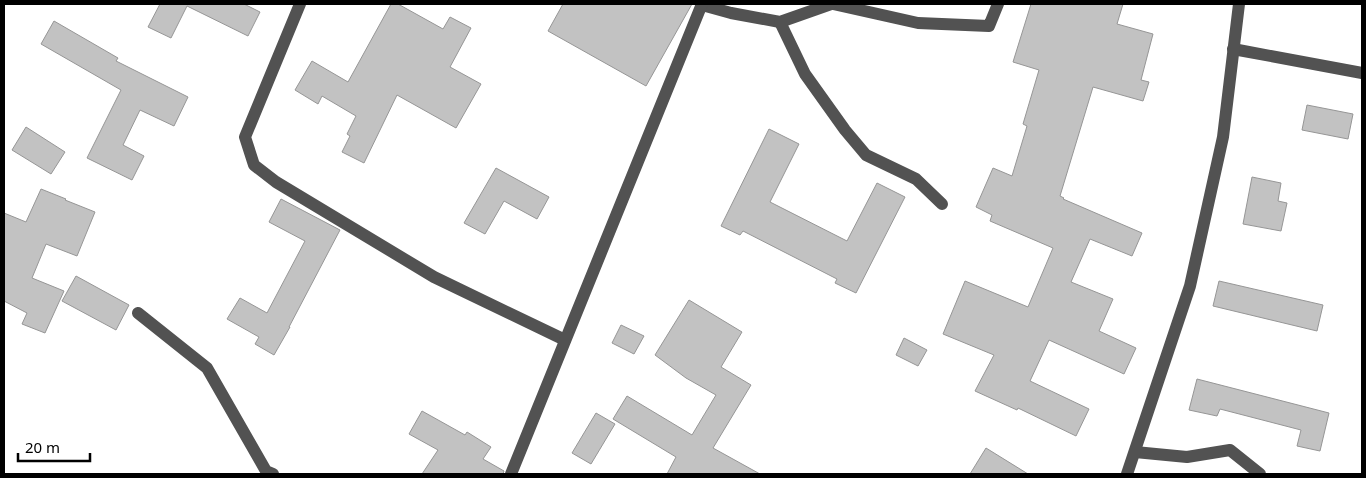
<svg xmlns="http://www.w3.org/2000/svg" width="1366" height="478" font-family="'Noto Sans',sans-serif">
<rect width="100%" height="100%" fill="#fff"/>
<g fill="#c2c2c2" stroke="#969696">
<path d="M 160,4 L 244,4 L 260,12 L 248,36 L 187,6 L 171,38 L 148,27 Z"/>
<path d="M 391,4 L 398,4 L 443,29 L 450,17 L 471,28 L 450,67 L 481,84 L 456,128 L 397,95 L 364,163 L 342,152 L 350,136 L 347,134 L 356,116 L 322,96 L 318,104 L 295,90 L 312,61 L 348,82 Z"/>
<path d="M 563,4 L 692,4 L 646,86 L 548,31 Z"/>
<path d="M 1031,4 L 1123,4 L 1117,24 L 1153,34 L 1141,80 L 1149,82 L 1143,101 L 1093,87 L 1060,196 L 1064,198 L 1063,199 L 1142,233 L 1132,256 L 1090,239 L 1071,282 L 1113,299 L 1099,331 L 1136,348 L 1124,374 L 1049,340 L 1030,381 L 1089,409 L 1076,436 L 1018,408 L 1017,410 L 975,391 L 994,355 L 943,334 L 965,281 L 1028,307 L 1053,248 L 990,221 L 992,215 L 976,207 L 993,168 L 1012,176 L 1027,126 L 1023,124 L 1039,70 L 1013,62 Z"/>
<path d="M 54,21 L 118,58 L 116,61 L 188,97 L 174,126 L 140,110 L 123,145 L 144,156 L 132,180 L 87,158 L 121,90 L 41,44 Z"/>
<path d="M 1307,105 L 1353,114 L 1348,139 L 1302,130 Z"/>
<path d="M 26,127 L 65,152 L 51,174 L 12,150 Z"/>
<path d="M 769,129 L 799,144 L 770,202 L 847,241 L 877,183 L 905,197 L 856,293 L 835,283 L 837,279 L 743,231 L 740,235 L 721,226 Z"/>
<path d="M 496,168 L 549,197 L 537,219 L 504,201 L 485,234 L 464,223 Z"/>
<path d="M 1252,177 L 1281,183 L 1278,201 L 1287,203 L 1281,231 L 1243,224 Z"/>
<path d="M 41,189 L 66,199 L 65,200 L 95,212 L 77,256 L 46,244 L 32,278 L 64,291 L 45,333 L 22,324 L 27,313 L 4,301 L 4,213 L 26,222 Z"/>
<path d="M 281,199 L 340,230 L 289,327 L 290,327 L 274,355 L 255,344 L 259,337 L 227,319 L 240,298 L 267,313 L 305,241 L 269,222 Z"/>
<path d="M 76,276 L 129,305 L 116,330 L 62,301 Z"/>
<path d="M 1219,281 L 1323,305 L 1317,331 L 1213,306 Z"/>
<path d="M 689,300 L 742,332 L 721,367 L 751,385 L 713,448 L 760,474 L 667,474 L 676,457 L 613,419 L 627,396 L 692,435 L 716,395 L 686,378 L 655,355 Z"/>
<path d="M 621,325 L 644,336 L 634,354 L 612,343 Z"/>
<path d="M 904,338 L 927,350 L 918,366 L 896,355 Z"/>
<path d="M 1197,379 L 1329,413 L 1320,451 L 1297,446 L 1301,430 L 1220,409 L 1217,416 L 1189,410 Z"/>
<path d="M 422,411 L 465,435 L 467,432 L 491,447 L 483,459 L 504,471 L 503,474 L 422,474 L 438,450 L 409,434 Z"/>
<path d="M 596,413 L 615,424 L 591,464 L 572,453 Z"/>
<path d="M 986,448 L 1028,474 L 970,474 Z"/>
</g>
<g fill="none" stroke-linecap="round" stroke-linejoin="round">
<g stroke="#525252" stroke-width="12">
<path d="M 300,4 L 245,137 L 254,165 L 276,182 L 434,277 L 565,340"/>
<path d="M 833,4 L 918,23 L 989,26 L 998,4"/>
<path d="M 702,5 L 731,13 L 780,22 L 831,4"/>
<path d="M 780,22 L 805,74 L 845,130 L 866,155 L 916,179 L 942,204"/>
<path d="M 1233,49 L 1362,73"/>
<path d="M 138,313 L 207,368 L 266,471 L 273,474"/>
<path d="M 1135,452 L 1187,457 L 1230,450 L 1260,474"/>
<path d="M 511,474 L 702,4"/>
<path d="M 1127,474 L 1190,286 L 1223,137 L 1239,4"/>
</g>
</g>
<rect width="1366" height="478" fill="none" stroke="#000000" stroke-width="10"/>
<path d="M18 453v8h72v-8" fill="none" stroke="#000000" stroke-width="2.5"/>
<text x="25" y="453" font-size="15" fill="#000000" stroke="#ffffff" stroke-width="4" paint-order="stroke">20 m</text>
</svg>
